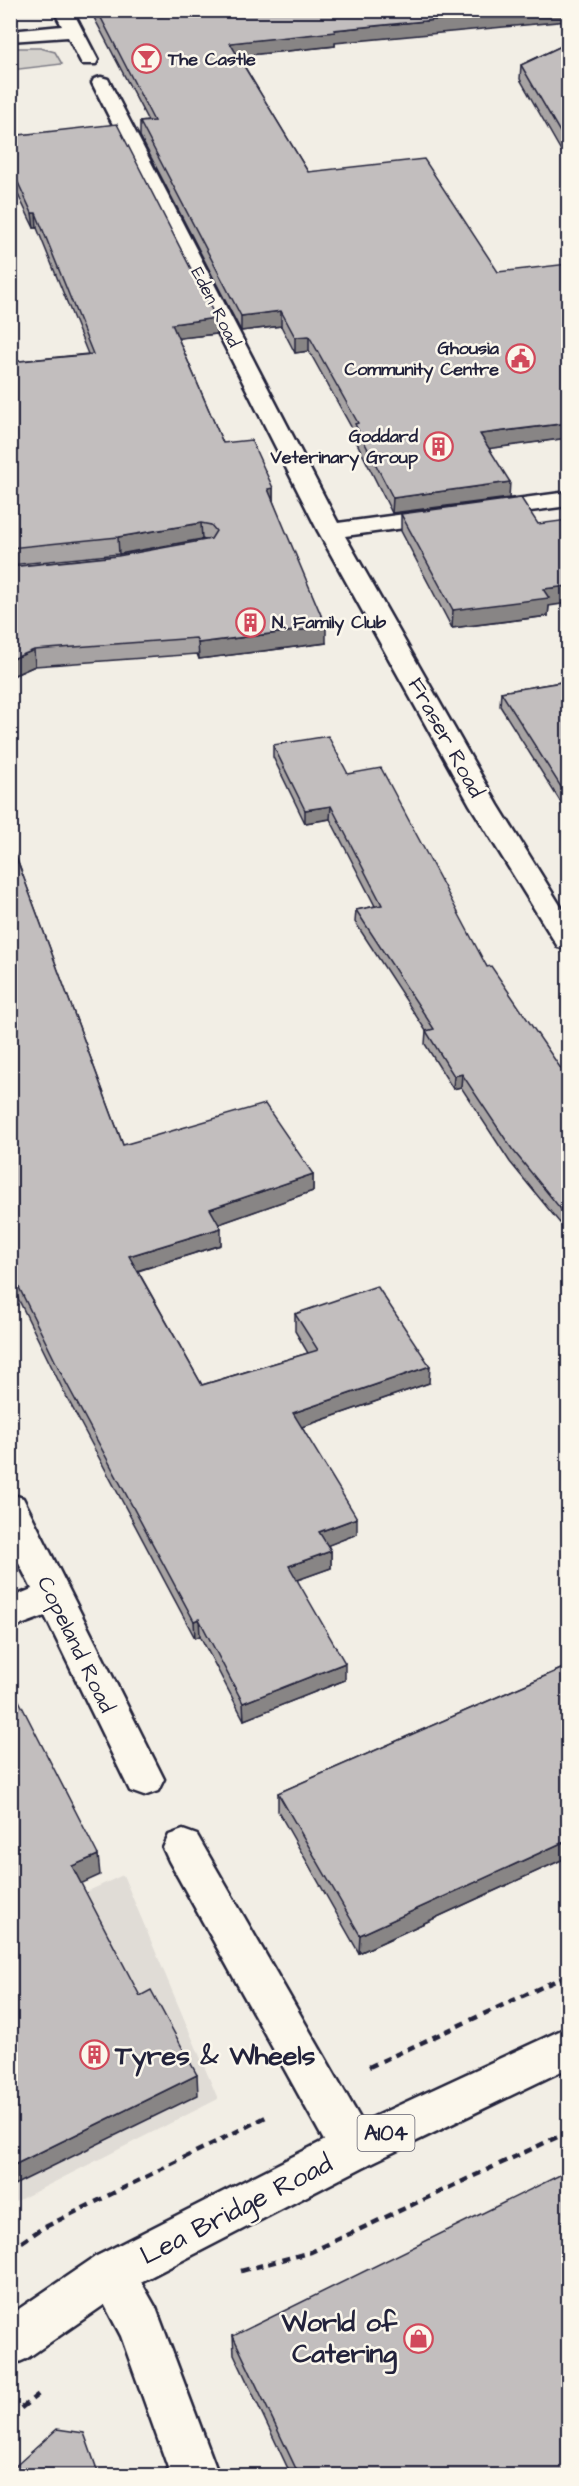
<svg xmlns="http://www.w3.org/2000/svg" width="579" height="2486" font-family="'Architects Daughter',sans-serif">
<rect width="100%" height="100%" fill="#f2eee5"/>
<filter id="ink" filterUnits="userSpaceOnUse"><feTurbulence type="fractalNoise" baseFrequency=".0167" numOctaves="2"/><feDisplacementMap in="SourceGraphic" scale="12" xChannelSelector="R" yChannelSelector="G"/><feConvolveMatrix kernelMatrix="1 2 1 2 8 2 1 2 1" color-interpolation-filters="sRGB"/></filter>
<g filter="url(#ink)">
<path fill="#e0dcd6" d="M 123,1875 L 218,2099 L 11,2204 L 10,1927 Z"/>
<path fill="#d4d1cc" stroke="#7b7a84" stroke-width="1.5" d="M 11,48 L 40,48 L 55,52 L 62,64 L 11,70 Z"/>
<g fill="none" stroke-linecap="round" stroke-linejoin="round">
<defs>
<g id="street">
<path d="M 72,10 L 98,60 L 96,64 L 82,64 L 68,37 L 10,41 L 10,31 L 62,26 L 54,11 Z"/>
<path d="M 101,77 L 108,79 L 110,83 L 338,523 L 568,492 L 568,506 L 345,536 L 498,805 L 568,918 L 568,949 L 558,947 L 470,805 L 318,531 L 92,83 L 94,79 Z"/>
<path d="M 10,1494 L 23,1498 L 158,1767 L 164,1779 L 158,1791 L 144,1796 L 130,1791 L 45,1616 L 10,1629 L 10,1598 L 32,1589 L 10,1546 Z"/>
<path d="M 183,1830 L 197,1835 L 369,2134 L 375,2149 L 369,2164 L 353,2170 L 337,2164 L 169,1861 L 163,1848 L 169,1835 Z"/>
<path d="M 111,2250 L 127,2257 L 156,2308 L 219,2476 L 171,2476 L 121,2336 L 88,2273 L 95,2257 Z"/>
</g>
<path id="primary" d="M 568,2027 L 568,2068 L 369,2164 L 127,2289 L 26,2359 L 10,2366 L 10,2315 L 95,2257 L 337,2134 Z"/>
</defs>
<use href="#street" stroke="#22223b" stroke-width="5"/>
<use href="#primary" stroke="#22223b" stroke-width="5"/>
<g stroke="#22223b" stroke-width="4.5" stroke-dasharray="8 6" stroke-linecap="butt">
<path d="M 369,2067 L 568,1975"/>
<path d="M 10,2250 L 41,2229 L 270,2115"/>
<path d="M 241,2271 L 311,2252 L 568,2132"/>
<path d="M 10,2417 L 40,2393"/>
</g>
<use href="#street" fill="#fbf7ec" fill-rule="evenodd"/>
<use href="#primary" fill="#fbf7ec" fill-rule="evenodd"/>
</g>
<g fill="#a7a3a3" stroke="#22223b" stroke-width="1.5">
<path d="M 90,10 L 198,10 L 159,15 L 335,43 L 335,46 L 238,56 L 308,172 L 568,438 L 489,448 L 509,498 L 392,513 L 355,439 L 355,434 L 309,351 L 295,353 L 281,326 L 241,331 L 140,136 L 140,122 L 148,121 Z"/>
<path d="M 568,43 L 568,163 L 520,79 L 521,65 Z"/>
<path d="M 10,136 L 216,318 L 216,334 L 178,338 L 223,443 L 273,488 L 273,501 L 326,643 L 199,659 L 197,654 L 35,666 L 10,677 L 10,567 L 118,556 L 206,540 L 202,539 L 119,554 L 10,565 L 10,362 L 88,354 L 37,228 L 34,228 L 10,178 Z"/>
<path d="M 401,514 L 538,524 L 549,606 L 548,616 L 452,628 L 401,531 Z"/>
<path d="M 568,681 L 568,814 L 500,706 L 501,692 Z"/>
<path d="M 273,745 L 348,774 L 568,1079 L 568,1233 L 510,1162 L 461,1087 L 453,1089 L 425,1044 L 426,1031 L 355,922 L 356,910 L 375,906 L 330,819 L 305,823 L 273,757 Z"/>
<path d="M 10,841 L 123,1145 L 313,1174 L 313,1191 L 219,1224 L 221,1245 L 138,1271 L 202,1385 L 308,1353 L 295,1331 L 295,1314 L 429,1383 L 302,1427 L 357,1534 L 328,1545 L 331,1551 L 331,1568 L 297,1580 L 345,1680 L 244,1720 L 200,1636 L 195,1638 L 64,1392 L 10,1282 Z"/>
<path d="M 568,1666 L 568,1857 L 359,1953 L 278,1811 L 278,1793 Z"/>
<path d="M 233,2336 L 568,2475 L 291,2475 L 234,2354 Z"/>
</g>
<g fill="#888585" stroke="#22223b" stroke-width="1.5">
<path d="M 150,10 L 198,10 L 155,16 Z"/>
<path d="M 536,10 L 568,10 L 568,21 L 335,43 L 335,46 L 230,57 L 230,43 L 334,30 Z"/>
<path d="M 32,213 L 36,213 L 37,228 L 34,228 Z"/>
<path d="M 281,311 L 281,326 L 241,331 L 241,316 Z"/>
<path d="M 216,318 L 216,334 L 172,339 L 172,324 Z"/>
<path d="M 309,336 L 309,351 L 295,353 L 295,337 Z"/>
<path d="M 568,423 L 568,438 L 479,450 L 480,434 Z"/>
<path d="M 510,482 L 509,498 L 392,513 L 393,498 Z"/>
<path d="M 273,488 L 273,504 L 268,489 Z"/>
<path d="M 201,523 L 202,539 L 119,554 L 118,537 Z"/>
<path d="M 568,586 L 568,603 L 549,606 L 548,616 L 452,628 L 453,610 L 543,589 Z"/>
<path d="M 326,627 L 326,643 L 199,659 L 198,643 Z"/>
<path d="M 34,650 L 35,666 L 10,677 L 10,660 Z"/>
<path d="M 331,806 L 330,819 L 305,823 L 305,810 Z"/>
<path d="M 462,1074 L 461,1087 L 453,1089 L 454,1076 Z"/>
<path d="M 313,1174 L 313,1191 L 211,1227 L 210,1209 Z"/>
<path d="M 221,1228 L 221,1245 L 130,1273 L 129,1256 Z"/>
<path d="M 430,1366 L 429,1383 L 293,1430 L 293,1413 Z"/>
<path d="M 357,1518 L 357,1534 L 319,1549 L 319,1532 Z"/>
<path d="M 331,1551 L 331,1568 L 289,1583 L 289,1566 Z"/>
<path d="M 199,1619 L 200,1636 L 195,1638 L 194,1621 Z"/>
<path d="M 345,1663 L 345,1680 L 244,1720 L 243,1703 Z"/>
<path d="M 568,1840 L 568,1857 L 359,1953 L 360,1935 Z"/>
<path d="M 98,1855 L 100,1875 L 74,1887 L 72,1866 Z"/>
<path d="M 197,2075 L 198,2095 L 10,2187 L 10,2167 Z"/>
</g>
<g fill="#c2bebe" stroke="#22223b" stroke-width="1.5">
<path d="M 97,10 L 151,10 L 153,14 L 161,16 L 212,10 L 536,10 L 334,30 L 335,32 L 230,43 L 308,172 L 424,159 L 498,272 L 568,264 L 568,423 L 480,434 L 510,482 L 393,498 L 355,424 L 358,423 L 309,336 L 295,337 L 281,311 L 241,316 L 140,122 L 154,121 Z"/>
<path d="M 568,43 L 568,146 L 521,65 Z"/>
<path d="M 117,124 L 216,318 L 172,324 L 223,443 L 251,440 L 273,488 L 268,489 L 326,627 L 198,643 L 196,638 L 34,650 L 10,660 L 10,567 L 118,556 L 211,539 L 216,531 L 211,525 L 201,523 L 118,537 L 10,548 L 10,362 L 93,354 L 36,213 L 32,213 L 10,165 L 10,136 Z"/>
<path d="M 521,498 L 538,524 L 568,520 L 568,586 L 543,589 L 549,598 L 453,610 L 401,514 Z"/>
<path d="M 568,681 L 568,798 L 501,692 Z"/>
<path d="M 328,736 L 348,774 L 381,768 L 487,967 L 491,966 L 568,1079 L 568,1218 L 512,1149 L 462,1074 L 454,1076 L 426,1031 L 434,1029 L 356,910 L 382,905 L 331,806 L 305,810 L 273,745 Z"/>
<path d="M 10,841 L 123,1145 L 265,1104 L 313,1174 L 210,1209 L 221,1228 L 129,1256 L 202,1385 L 318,1350 L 295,1314 L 377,1286 L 430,1366 L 293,1413 L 357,1518 L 319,1532 L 331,1551 L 289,1566 L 345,1663 L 243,1703 L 199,1619 L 194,1621 L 62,1375 L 10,1269 Z"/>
<path d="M 568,1666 L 568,1840 L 360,1935 L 278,1793 Z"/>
<path d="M 10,1683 L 98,1855 L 72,1866 L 140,1996 L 151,1990 L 197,2075 L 10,2167 Z"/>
<path d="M 568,2171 L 568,2475 L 299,2475 L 233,2336 Z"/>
<path d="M 57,2429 L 84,2433 L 99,2475 L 10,2475 L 10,2471 Z"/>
</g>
</g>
<defs>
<symbol id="bar-ring" viewBox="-11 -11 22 22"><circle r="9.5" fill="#fbf7ec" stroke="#d1495b" stroke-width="1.5"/><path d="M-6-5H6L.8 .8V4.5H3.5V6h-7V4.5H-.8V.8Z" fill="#d1495b"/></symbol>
<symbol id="civic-ring" viewBox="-11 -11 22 22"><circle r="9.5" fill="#fbf7ec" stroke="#d1495b" stroke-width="1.5"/><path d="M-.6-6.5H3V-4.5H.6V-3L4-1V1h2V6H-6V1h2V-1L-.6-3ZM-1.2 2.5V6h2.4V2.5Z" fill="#d1495b"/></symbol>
<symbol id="building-ring" viewBox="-11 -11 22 22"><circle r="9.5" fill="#fbf7ec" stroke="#d1495b" stroke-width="1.5"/><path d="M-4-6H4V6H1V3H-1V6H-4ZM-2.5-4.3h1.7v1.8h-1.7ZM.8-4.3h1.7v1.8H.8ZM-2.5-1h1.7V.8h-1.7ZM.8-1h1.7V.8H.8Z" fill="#d1495b"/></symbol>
<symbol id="shop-ring" viewBox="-11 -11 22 22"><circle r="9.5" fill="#fbf7ec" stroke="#d1495b" stroke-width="1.5"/><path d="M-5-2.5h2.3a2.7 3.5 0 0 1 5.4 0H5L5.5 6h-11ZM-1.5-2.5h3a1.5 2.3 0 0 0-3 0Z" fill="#d1495b"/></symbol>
</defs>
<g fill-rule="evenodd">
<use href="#bar-ring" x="130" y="42" width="33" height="33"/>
<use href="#civic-ring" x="504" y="342" width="33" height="33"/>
<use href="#building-ring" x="422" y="430" width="33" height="33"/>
<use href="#building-ring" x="234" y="606" width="33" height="33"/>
<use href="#building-ring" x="78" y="2038" width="33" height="33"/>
<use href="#shop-ring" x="402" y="2322" width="33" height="33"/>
</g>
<g text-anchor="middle" stroke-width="5" stroke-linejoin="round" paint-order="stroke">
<g font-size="18" font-weight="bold" fill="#22223b" stroke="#fbf7ec" text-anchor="start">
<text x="168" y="65">The Castle</text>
<text x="499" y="354" text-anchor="end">Ghousia<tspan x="499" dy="21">Community Centre</tspan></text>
<text x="418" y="442" text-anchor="end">Goddard<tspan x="418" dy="21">Veterinary Group</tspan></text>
<text x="272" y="628">N. Family Club</text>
</g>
<g font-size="18" fill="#22223b" stroke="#fbf7ec">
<text transform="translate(216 307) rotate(63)" y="6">Eden Road</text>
</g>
<rect fill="#fbf7ec" stroke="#636270" stroke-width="1.5" x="357.5" y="2115" width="57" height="36" rx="4.5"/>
<g font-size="21" font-weight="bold" fill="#22223b">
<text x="386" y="2140">A104</text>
</g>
<g font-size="22" fill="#22223b" stroke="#fbf7ec">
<text transform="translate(447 737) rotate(61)" y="8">Fraser Road</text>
<text transform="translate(77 1644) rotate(64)" y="8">Copeland Road</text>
</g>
<g font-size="27" font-weight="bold" fill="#22223b" stroke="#fbf7ec" text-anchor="start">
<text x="115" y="2064">Tyres &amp; Wheels</text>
<text x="397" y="2331" text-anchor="end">World of<tspan x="397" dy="31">Catering</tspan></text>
</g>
<g font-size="27" fill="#22223b" stroke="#fbf7ec">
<text transform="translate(236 2209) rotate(-27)" y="9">Lea Bridge Road</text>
</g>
</g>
<rect width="579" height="2486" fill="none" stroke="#fbf7ec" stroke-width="36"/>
<rect x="18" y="18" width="543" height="2450" fill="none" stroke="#22223b" stroke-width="2" filter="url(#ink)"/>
</svg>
